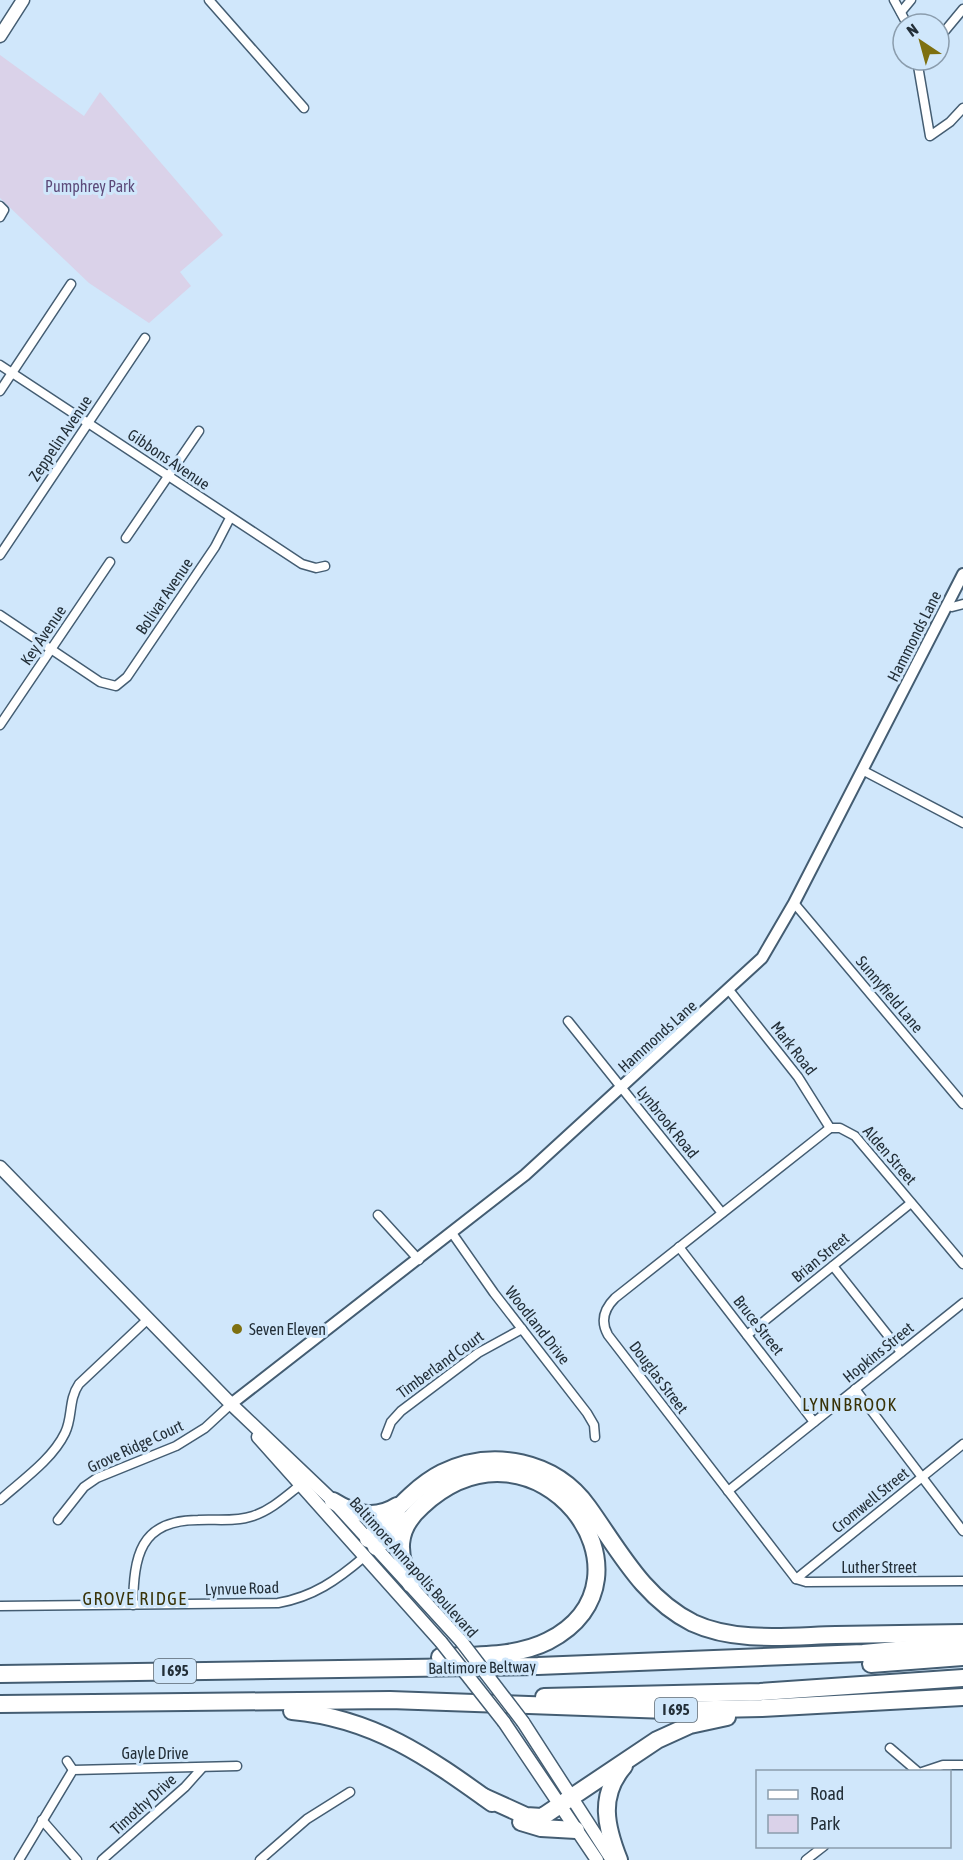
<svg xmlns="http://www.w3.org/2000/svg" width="963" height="1860" font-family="'Asap Condensed',sans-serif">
<rect width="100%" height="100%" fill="#d0e7fb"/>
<path fill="#dad2e9" d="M 0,55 L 84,116 L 100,92 L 223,235 L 180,272 L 191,286 L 149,323 L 89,283 L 0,198 Z"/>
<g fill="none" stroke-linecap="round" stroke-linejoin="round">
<defs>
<g id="minor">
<path d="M 209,0 L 304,108"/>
<path d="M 894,0 L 907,24"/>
<path d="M 901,12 L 911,0"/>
<path d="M 939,38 L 963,9"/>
<path d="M 917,60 L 930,136 L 950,122 L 963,108"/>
<path d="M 0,206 L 4,210 L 0,217"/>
<path d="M 0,365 L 302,564 L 316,568 L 325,566"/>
<path d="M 0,391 L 71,284"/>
<path d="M 126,538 L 199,431"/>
<path d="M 0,555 L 145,338"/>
<path d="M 947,605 L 952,607 L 963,604"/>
<path d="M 0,615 L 100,682 L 116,686 L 127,677 L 215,547 L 230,518"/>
<path d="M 0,725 L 110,562"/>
<path d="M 862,770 L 963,823"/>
<path d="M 794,903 L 963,1104"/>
<path d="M 729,990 L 798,1077 L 830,1128"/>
<path d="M 568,1021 L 722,1213"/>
<path d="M 378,1215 L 419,1260"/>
<path d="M 452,1233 L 494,1293 L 587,1413 L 594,1425 L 595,1437"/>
<path d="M 679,1247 L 814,1422"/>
<path d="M 963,1264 L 855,1136 L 840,1128 L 830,1128 L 615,1298 C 604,1309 600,1321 608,1335 L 796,1579 L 806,1582 L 963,1581"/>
<path d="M 833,1266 L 901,1352"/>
<path d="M 747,1335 L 911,1203"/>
<path d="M 855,1389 L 963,1531"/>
<path d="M 386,1435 L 391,1422 L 401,1411 L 478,1353 L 522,1329"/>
<path d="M 728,1491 L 963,1303"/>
<path d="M 0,1500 C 21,1481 52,1460 65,1433 C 73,1417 68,1400 79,1384 L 148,1319"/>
<path d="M 58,1520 L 84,1487 L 97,1478 L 176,1446 L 205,1428 L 231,1404"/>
<path d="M 796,1579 L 963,1444"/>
<path d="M 133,1605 C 134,1557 139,1520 198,1520 C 216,1519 236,1522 253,1516 C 271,1510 285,1497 299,1486"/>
<path d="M 0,1606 L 278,1603 C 313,1597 337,1580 364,1557"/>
<path d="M 890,1748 L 918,1772"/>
<path d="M 67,1761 L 73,1770"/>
<path d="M 922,1772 L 943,1765 L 963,1765"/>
<path d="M 42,1820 L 77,1860"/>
<path d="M 19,1860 L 73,1770 L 237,1766"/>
<path d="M 102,1860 L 185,1787 L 202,1768"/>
<path d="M 260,1860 L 307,1819 L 350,1792"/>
<path d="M 806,1860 L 824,1846"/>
</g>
<path id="tertiary" d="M 231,1404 L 525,1175 L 762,958 L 794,903 L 963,574"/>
<g id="secondary">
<path d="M 0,36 L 23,0"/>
<path d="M 0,1167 L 231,1404 L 333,1501 L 461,1641"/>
<path d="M 258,1437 L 441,1642"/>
<path d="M 504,1722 L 597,1860"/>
<path d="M 523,1722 L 612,1860"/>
</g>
<g id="motorway">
<path d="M 333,1501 C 354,1514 375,1520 397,1506"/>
<path d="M 368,1539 C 390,1517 414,1487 442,1473 C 493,1448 555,1461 588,1507 C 619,1550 643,1598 693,1623 C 736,1643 790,1636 836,1635 C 878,1634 921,1634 963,1633"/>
<path d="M 376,1547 L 406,1520"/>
<path d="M 411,1584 C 397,1554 395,1530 422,1506 C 537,1400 670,1579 548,1641 C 517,1657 475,1655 440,1657"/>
<path d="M 871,1664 L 963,1657"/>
<path d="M 0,1674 L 538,1666 L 863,1653 L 963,1644"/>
<path d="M 544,1697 L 760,1692 L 963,1678"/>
<path d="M 0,1704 L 390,1700 L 667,1710 L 762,1708 L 963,1697"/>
<path d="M 292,1711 C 373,1718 428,1757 492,1803"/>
<path d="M 484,1797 L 526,1816 L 542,1817 L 657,1740 L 690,1725 L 727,1717"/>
<path d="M 521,1822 L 541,1828 L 576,1830"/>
<path d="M 619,1860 C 606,1827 598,1796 624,1766"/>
</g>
</defs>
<use href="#minor" stroke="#445d72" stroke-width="11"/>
<use href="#tertiary" stroke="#445d72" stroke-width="14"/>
<use href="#secondary" stroke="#445d72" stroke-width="15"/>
<use href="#motorway" stroke="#445d72" stroke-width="20"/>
<use href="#minor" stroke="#fff" stroke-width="8"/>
<use href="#tertiary" stroke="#fff" stroke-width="10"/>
<use href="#secondary" stroke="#fff" stroke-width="12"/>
<use href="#motorway" stroke="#fff" stroke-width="16"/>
<defs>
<g id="secondary-bridge">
<path d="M 461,1641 L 523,1722"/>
<path d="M 441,1642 L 504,1722"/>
</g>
</defs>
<use href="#secondary-bridge" stroke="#445d72" stroke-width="15" stroke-linecap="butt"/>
<use href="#secondary-bridge" stroke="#fff" stroke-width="12"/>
</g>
<circle fill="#7e7010" stroke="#d0e7fb" stroke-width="2" cx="237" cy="1329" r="6"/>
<g text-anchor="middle" stroke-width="6" stroke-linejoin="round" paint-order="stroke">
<g fill="#d0e7fb" stroke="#576672" stroke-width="1.5">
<rect x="154" y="1659" width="42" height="24" rx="4.5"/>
<rect x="655" y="1698" width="42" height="24" rx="4.5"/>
</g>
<g font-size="15" font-weight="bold" fill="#232f38">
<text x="175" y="1676">I 695</text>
<text x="676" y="1715">I 695</text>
</g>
<g font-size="16" fill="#5d4b7a" stroke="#d0e7fb">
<text x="90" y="192">Pumphrey Park</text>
</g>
<g font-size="16" fill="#232f38" stroke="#d0e7fb">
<text transform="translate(60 438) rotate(-56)" y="6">Zeppelin Avenue</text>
<text transform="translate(169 459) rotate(34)" y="6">Gibbons Avenue</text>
<text transform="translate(164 596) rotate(-56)" y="6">Bolivar Avenue</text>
<text transform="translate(43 635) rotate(-56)" y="6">Key Avenue</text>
<text transform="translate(914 636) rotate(-63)" y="6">Hammonds Lane</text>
<text transform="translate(890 994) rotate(50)" y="6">Sunnyfield Lane</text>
<text transform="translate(657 1036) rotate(-42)" y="6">Hammonds Lane</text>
<text transform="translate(794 1048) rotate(52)" y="6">Mark Road</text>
<text transform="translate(668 1122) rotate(51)" y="6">Lynbrook Road</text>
<text transform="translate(890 1155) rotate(49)" y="6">Alden Street</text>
<text transform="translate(820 1257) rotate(-39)" y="6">Brian Street</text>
<text transform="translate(538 1325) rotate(52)" y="6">Woodland Drive</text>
<text transform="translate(759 1325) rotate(52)" y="6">Bruce Street</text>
<text transform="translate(878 1352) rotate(-39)" y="6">Hopkins Street</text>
<text transform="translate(440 1364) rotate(-36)" y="6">Timberland Court</text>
<text transform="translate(659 1377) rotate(53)" y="6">Douglas Street</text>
<text transform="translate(135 1446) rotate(-25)" y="6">Grove Ridge Court</text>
<text transform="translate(870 1500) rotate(-39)" y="6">Cromwell Street</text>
<text transform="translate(414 1567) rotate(48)" y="6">Baltimore Annapolis Boulevard</text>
<text x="879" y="1573">Luther Street</text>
<text transform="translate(242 1588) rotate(-2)" y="6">Lynvue Road</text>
<text transform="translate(482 1667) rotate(-1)" y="6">Baltimore Beltway</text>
<text x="155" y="1759">Gayle Drive</text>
<text transform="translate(143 1804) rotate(-42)" y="6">Timothy Drive</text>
</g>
<g font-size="16" fill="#232f38" stroke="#d0e7fb" text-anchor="start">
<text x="249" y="1335">Seven Eleven</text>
</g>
<g font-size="18" letter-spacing="1.5" fill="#393308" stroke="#d0e7fb">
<text x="850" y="1411">LYNNBROOK</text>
<text x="135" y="1605">GROVE RIDGE</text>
</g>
</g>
<rect x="756" y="1770" width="195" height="78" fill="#d0e7fb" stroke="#8b9dad" stroke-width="1.5"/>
<rect x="768" y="1790" width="30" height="9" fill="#ffffff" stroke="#8b9dad" stroke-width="1.5"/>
<text x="810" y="1800" font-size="18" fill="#232f38">Road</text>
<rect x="768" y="1815" width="30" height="18" fill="#dad2e9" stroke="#8b9dad" stroke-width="1.5"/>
<text x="810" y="1830" font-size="18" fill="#232f38">Park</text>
<g transform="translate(921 42) rotate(324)"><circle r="28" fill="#d0e7fb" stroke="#8b9dad" stroke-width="1.5"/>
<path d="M0-4.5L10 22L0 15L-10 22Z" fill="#7e7010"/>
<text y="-9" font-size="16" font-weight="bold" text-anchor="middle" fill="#232f38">N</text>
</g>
</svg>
